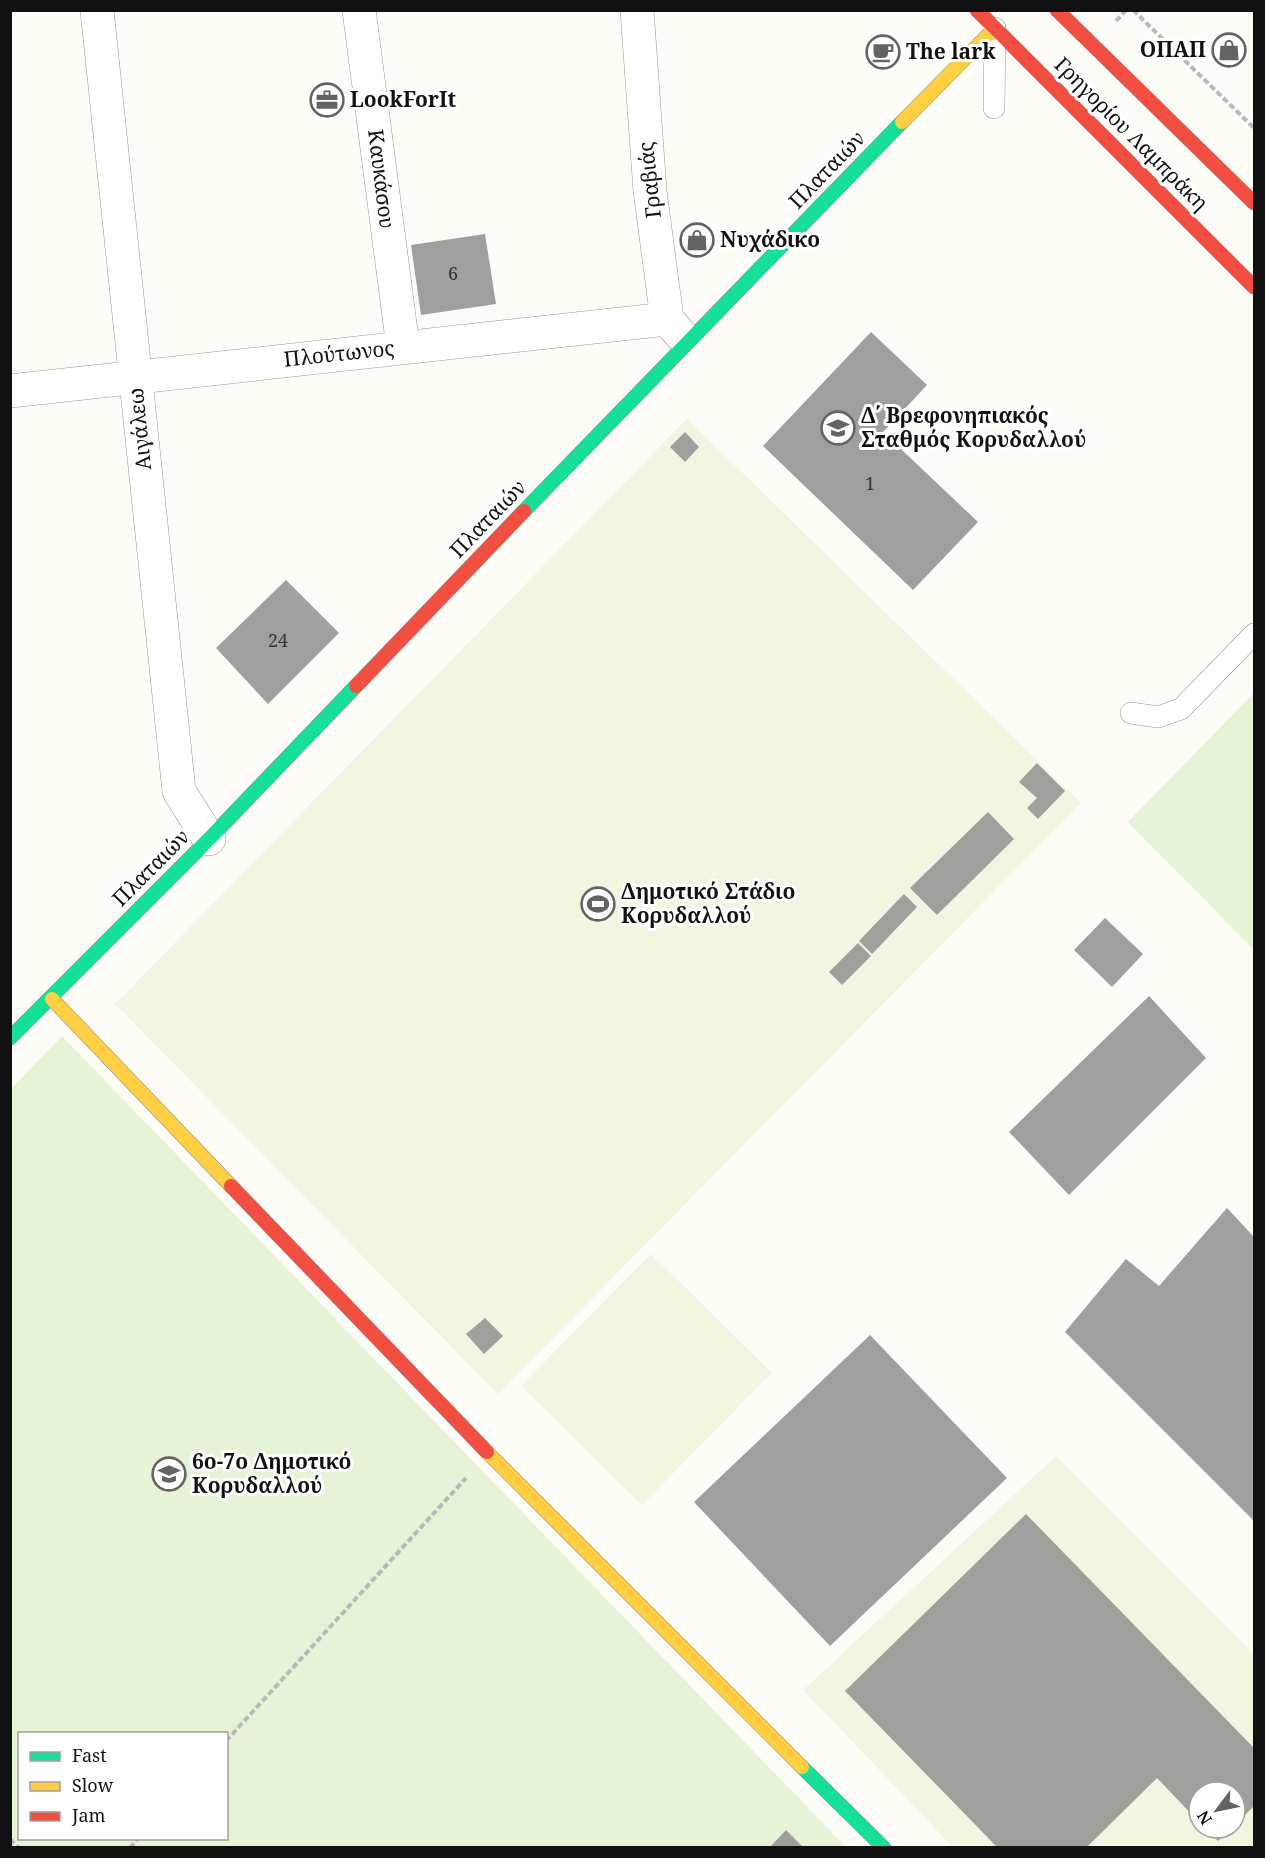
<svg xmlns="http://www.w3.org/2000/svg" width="1265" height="1858" font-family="'Noto Serif',serif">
<rect width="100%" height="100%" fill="#fdfcf7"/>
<g fill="#e7f3d7" fill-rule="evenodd">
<path d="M 1254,693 L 1254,950 L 1128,822 Z"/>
<path d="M 62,1036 L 846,1847 L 11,1847 L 10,1090 ZM 20,1734 L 226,1734 L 226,1838 L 20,1838 Z"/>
</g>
<g fill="#f0f6e1" fill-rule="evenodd">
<path d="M 687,419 L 1081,803 L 498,1394 L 115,1004 Z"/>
<path d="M 651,1254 L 772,1373 L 642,1505 L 521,1386 Z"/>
<path d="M 1056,1456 L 1254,1654 L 1254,1847 L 953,1847 L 803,1690 ZM 1199,1792 L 1235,1792 L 1235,1828 L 1199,1828 Z"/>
</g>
<g fill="#a19f9c">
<path d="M 485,234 L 496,304 L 421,315 L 411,245 Z"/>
<path d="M 871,332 L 927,385 L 883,432 L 978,522 L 913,590 L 763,446 Z"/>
<path d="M 685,432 L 699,447 L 685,462 L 670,447 Z"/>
<path d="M 286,580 L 339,633 L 268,704 L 216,648 Z"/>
<path d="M 1037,763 L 1065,791 L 1038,819 L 1027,808 L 1037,798 L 1019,782 Z"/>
<path d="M 988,812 L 1014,839 L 937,915 L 910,888 Z"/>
<path d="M 904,894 L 917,907 L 872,954 L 859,941 Z"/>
<path d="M 1105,918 L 1143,954 L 1112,987 L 1074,950 Z"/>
<path d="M 858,943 L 871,956 L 842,985 L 829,972 Z"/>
<path d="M 1149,996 L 1206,1058 L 1069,1195 L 1009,1132 Z"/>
<path d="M 1227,1208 L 1254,1237 L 1254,1521 L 1065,1332 L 1126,1259 L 1159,1286 Z"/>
<path d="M 485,1318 L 503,1336 L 484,1354 L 466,1334 Z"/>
<path d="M 870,1335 L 1007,1478 L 830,1646 L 694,1502 Z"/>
<path d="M 1026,1514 L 1254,1748 L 1254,1806 L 1235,1825 L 1235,1792 L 1199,1792 L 1199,1822 L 1157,1778 L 1086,1848 L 998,1848 L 845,1691 Z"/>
<path d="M 1205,1828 L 1231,1828 L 1218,1841 Z"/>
<path d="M 786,1830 L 804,1848 L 769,1848 Z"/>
</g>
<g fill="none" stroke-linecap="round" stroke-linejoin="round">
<defs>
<g id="lane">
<path d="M 994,108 L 995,28"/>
<path d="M 1131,713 L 1158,717 L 1181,709 L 1254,634"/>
</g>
<g id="street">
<path d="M 97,10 L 179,791 L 209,839"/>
<path d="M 359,10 L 403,347"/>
<path d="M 637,10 L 650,191 L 667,319 L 681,335"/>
<path d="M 10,391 L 667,319"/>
</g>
<g id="fast">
<path d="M 524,511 L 902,122"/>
<path d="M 10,1038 L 209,839 L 356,686"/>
<path d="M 802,1767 L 884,1848"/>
</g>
<g id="slow">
<path d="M 902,122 L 995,28"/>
<path d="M 52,999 L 231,1186"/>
<path d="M 487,1452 L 802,1767"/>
</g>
<g id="jam">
<path d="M 977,10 L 1254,287"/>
<path d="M 1057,10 L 1254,203"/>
<path d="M 356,686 L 524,511"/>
<path d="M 231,1186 L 487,1452"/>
</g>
</defs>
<use href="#lane" stroke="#979795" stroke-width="22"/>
<use href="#street" stroke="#979795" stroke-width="34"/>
<use href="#fast" stroke="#8e8d8b" stroke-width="15"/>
<use href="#slow" stroke="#8e8d8b" stroke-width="15"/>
<use href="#jam" stroke="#8e8d8b" stroke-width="15"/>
<g stroke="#b9b9b8" stroke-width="4" stroke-dasharray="6 3" stroke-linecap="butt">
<path d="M 1133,10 L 1254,128"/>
<path d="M 1116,21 L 1126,10"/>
<path d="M 226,1741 L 466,1478"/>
<path d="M 10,1839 L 19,1848"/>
<path d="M 130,1848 L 138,1838"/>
</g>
<use href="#lane" stroke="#fffffe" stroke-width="21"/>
<use href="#street" stroke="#fffffe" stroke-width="33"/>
<use href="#fast" stroke="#16e098" stroke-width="14"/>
<use href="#slow" stroke="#ffcf43" stroke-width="14"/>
<use href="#jam" stroke="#f24e42" stroke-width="14"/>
</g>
<defs>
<symbol id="shop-ring" viewBox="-11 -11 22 22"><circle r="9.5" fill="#fff" stroke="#646362" stroke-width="1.5"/><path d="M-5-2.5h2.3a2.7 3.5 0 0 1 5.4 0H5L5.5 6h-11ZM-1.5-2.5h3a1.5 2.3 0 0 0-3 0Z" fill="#646362"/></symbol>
<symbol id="cafe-ring" viewBox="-11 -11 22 22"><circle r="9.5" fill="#fff" stroke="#646362" stroke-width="1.5"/><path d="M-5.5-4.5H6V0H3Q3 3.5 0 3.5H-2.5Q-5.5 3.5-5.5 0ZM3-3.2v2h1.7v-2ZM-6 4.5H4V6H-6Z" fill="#646362"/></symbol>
<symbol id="office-ring" viewBox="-11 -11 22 22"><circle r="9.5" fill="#fff" stroke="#646362" stroke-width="1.5"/><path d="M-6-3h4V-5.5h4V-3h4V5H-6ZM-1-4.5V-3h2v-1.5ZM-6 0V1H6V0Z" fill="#646362"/></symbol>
<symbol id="school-ring" viewBox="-11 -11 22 22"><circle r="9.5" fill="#fff" stroke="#646362" stroke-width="1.5"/><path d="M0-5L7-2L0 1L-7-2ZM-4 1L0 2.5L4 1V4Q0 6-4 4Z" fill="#646362"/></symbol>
<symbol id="stadium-ring" viewBox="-11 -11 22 22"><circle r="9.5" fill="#fff" stroke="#646362" stroke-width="1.5"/><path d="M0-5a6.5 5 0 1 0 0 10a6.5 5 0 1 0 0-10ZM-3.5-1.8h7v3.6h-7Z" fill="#646362"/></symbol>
</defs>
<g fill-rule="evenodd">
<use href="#shop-ring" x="1210" y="31" width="38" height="38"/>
<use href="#cafe-ring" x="864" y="33" width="38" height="38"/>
<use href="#office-ring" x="308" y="81" width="38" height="38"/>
<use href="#shop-ring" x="678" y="221" width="38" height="38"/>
<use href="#school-ring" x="819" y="409" width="38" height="38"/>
<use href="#stadium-ring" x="579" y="885" width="38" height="38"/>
<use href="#school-ring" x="150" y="1455" width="38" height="38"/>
</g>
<g text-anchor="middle" stroke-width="6" stroke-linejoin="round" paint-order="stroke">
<g font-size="18" fill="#353434">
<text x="453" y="280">6</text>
<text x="870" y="490">1</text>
<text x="278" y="647">24</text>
</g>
<g font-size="21" font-weight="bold" fill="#111" stroke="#fff" text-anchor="start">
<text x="1206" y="57" text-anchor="end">ΟΠΑΠ</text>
<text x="906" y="59">The lark</text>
<text x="350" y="107">LookForIt</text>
<text x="720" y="247">Νυχάδικο</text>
<text x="861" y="423">Δ΄ Βρεφονηπιακός<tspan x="861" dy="24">Σταθμός Κορυδαλλού</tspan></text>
<text x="621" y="899">Δημοτικό Στάδιο<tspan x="621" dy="24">Κορυδαλλού</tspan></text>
<text x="192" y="1469">6ο-7ο Δημοτικό<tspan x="192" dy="24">Κορυδαλλού</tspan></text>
</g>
<g font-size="21" fill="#111" stroke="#fff">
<text transform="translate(1131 134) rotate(45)" y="7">Γρηγορίου Λαμπράκη</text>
<text transform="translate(827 170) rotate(-46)" y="7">Πλαταιών</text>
<text transform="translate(381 179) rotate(83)" y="7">Καυκάσου</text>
<text transform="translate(650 180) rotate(-96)" y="7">Γραβιάς</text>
<text transform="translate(339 354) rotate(-6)" y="7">Πλούτωνος</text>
<text transform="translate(140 429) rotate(-96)" y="7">Αιγάλεω</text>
<text transform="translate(488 519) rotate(-46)" y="7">Πλαταιών</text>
<text transform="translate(151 868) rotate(-45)" y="7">Πλαταιών</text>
</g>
</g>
<rect width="1265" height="1858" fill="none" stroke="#111111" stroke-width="24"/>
<rect x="18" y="1732" width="210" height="108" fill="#ffffff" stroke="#a0a0a0" stroke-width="1.5"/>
<rect x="30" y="1752" width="30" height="9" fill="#16e098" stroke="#a0a0a0" stroke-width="1.5"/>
<text x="72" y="1762" font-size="18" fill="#111111">Fast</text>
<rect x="30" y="1782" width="30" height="9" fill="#ffcf43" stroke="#a0a0a0" stroke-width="1.5"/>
<text x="72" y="1792" font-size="18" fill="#111111">Slow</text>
<rect x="30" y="1812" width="30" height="9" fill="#f24e42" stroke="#a0a0a0" stroke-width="1.5"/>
<text x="72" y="1822" font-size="18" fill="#111111">Jam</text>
<g transform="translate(1217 1810) rotate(238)"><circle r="28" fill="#ffffff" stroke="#a0a0a0" stroke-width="1.5"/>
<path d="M0-4.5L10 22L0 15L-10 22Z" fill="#646362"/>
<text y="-9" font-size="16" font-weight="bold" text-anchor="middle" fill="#111111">N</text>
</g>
</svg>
